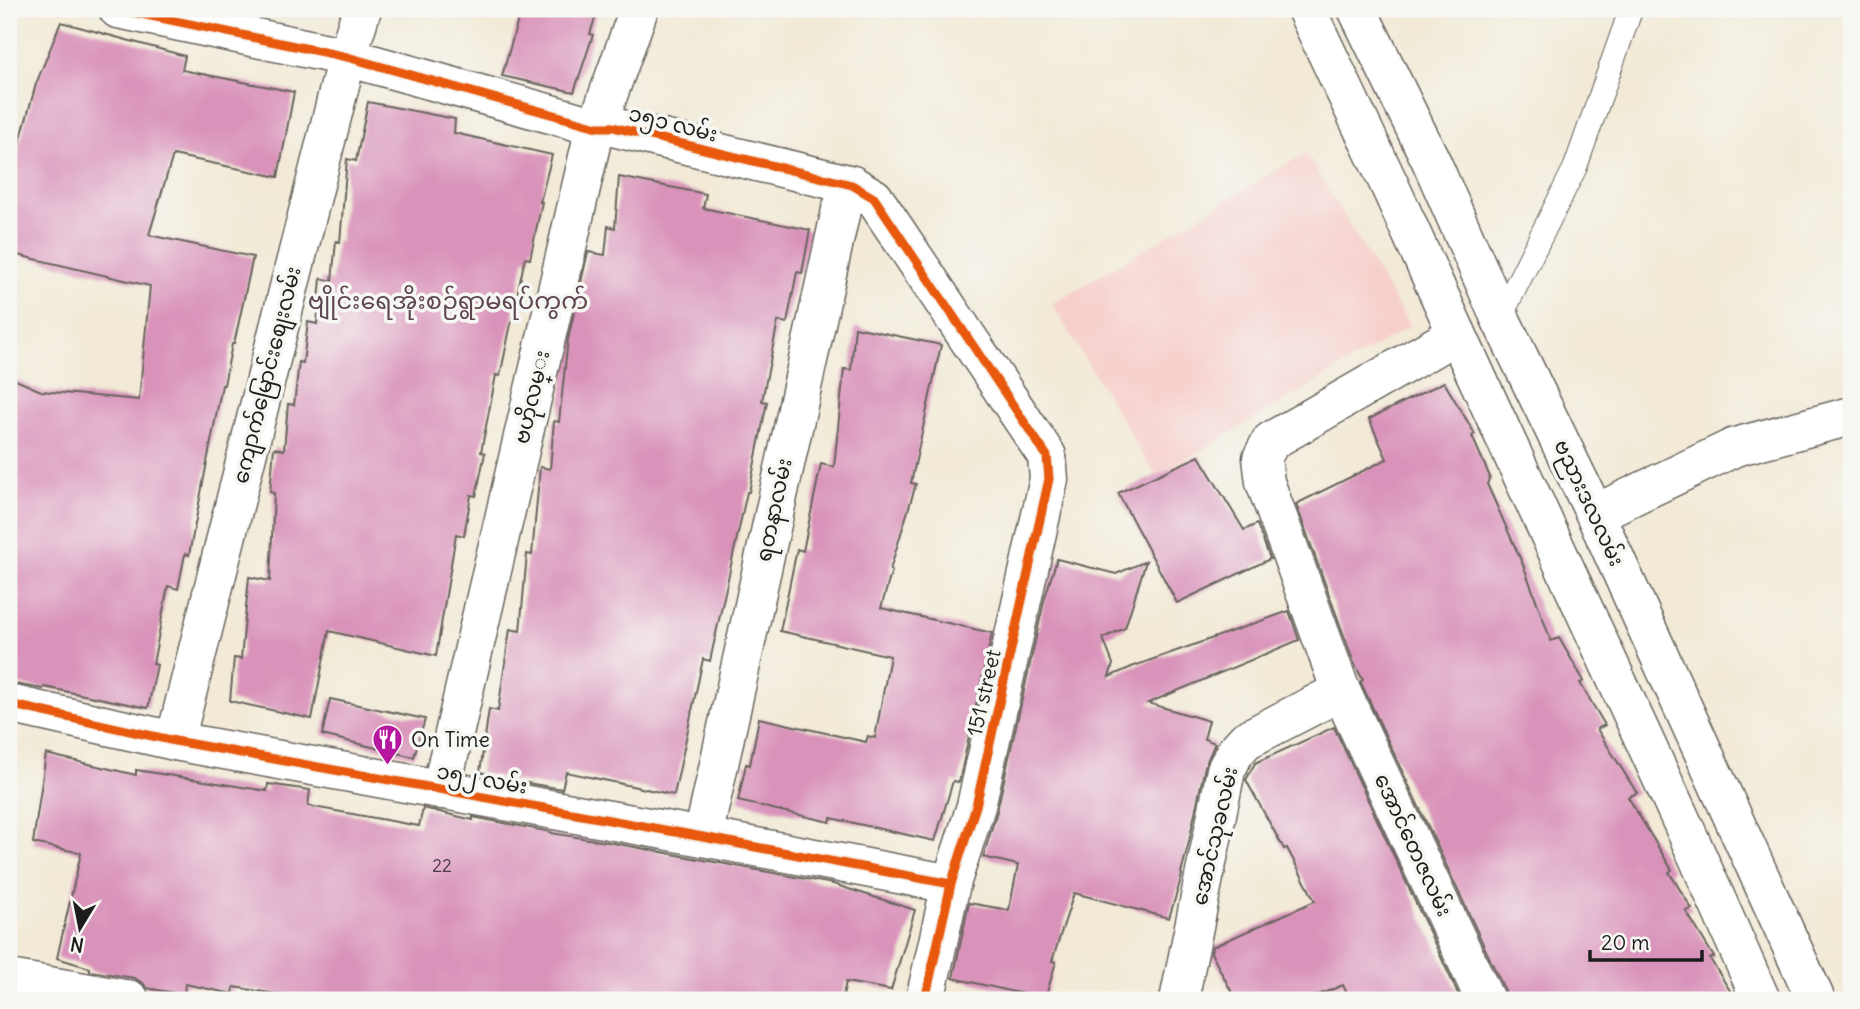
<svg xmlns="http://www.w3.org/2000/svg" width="1860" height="1009" font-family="Delius,'Noto Sans Myanmar',sans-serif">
<rect width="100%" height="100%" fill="#f6f6f2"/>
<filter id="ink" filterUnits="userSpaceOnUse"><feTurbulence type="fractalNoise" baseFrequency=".0143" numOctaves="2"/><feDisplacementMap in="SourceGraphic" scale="14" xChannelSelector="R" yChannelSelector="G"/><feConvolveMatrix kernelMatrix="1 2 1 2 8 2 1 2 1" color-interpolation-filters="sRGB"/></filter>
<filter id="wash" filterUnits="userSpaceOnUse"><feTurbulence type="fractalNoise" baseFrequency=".00686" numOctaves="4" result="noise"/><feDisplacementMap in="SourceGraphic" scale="28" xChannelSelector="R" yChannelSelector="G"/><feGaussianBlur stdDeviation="1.57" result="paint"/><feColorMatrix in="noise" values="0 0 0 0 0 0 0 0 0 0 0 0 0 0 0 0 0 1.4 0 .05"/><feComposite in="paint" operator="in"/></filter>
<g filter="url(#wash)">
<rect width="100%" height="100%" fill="#f2ead7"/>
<path fill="#f7d0cd" d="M 1306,153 L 1410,326 L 1156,477 L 1052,304 Z"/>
<g id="blocks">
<g fill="#d993ba">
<path d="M 521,9 L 598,9 L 590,34 L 593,35 L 574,92 L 502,76 Z"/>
<path d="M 61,22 L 185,56 L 182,70 L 294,92 L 278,177 L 173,155 L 149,235 L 253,257 L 234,344 L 232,344 L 224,385 L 222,385 L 189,555 L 185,554 L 178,589 L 168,586 L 153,664 L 157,665 L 148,708 L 44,687 L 43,689 L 9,683 L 9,377 L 41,391 L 139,400 L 150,286 L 9,253 L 9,181 L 36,84 Z"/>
<path d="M 368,102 L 455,119 L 454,133 L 552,155 L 540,202 L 542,202 L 530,259 L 525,258 L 500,376 L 496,375 L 481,452 L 485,453 L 476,496 L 471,495 L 464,536 L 456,534 L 436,656 L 329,631 L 312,719 L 230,701 L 234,658 L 241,659 L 249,577 L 270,581 L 274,493 L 270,492 L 274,448 L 284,450 L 288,404 L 294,405 L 299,362 L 303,363 L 308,322 L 317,324 L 321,278 L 332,281 L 336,241 L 340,242 L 347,159 L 356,161 Z"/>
<path d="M 619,177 L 706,194 L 703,208 L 810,230 L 802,273 L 797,272 L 787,323 L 778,321 L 762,401 L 767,402 L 749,492 L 747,492 L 710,661 L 703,659 L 674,795 L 566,772 L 562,789 L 510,780 L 480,772 L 489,709 L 498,711 L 510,629 L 520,631 L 527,554 L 532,555 L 540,467 L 550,469 L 554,421 L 559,422 L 568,339 L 588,252 L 605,255 L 608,226 L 615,228 Z"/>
<path d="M 855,327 L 941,345 L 911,483 L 916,484 L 890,570 L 892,570 L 881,608 L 992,633 L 959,782 L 953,781 L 935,841 L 831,818 L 830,822 L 738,801 L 746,764 L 750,765 L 759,718 L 866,742 L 868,736 L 875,738 L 890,656 L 780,631 L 797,549 L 803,551 L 821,464 L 834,467 L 844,369 L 851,370 Z"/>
<path d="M 1444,382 L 1475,434 L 1472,436 L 1490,477 L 1487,484 L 1524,567 L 1551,641 L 1559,638 L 1584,681 L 1580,683 L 1605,725 L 1597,729 L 1637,793 L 1628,797 L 1672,870 L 1669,872 L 1692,909 L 1686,911 L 1714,957 L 1710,959 L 1736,1000 L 1507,1000 L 1505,991 L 1361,683 L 1361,681 L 1363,680 L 1354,663 L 1296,504 L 1387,459 L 1369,419 Z"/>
<path d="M 1199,456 L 1244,530 L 1257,524 L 1270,559 L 1177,603 L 1118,493 Z"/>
<path d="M 1057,559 L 1116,574 L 1146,561 L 1125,628 L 1103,638 L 1113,664 L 1109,677 L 1134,666 L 1289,611 L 1299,640 L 1148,703 L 1209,721 L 1204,739 L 1215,743 L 1205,766 L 1188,846 L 1181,873 L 1182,874 L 1181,879 L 1169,918 L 1074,893 L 1052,961 L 1056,962 L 1045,999 L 953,978 L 969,903 L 1009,910 L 1018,865 L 983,857 L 997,811 L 1045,597 Z"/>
<path d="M 330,699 L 425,719 L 414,757 L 322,735 Z"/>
<path d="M 1334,727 L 1461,1000 L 1350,1000 L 1343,985 L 1306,1000 L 1236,1000 L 1211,953 L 1212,947 L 1315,901 L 1287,848 L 1284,849 L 1246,780 L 1255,763 Z"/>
<path d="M 46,754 L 136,775 L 136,770 L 267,791 L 268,784 L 310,790 L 308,806 L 419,826 L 423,808 L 473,820 L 473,817 L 551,832 L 551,833 L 613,843 L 833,884 L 915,910 L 891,990 L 846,982 L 842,1000 L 312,1000 L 234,987 L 233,994 L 185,984 L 184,995 L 147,988 L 143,983 L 134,978 L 90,971 L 90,968 L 57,958 L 81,853 L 33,843 Z"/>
</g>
</g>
</g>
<g filter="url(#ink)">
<use href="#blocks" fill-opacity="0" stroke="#67645d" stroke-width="2"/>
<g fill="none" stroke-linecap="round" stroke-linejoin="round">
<defs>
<path id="service" d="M 1500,318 L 1575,168 L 1631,9"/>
<g id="minor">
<path d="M 118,9 L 347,57 L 597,127 L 613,127 L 852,185 L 874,198 L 1047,456 L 1049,479 L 976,806 L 951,884 L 925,1000"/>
<path d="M 1457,334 L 1271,441 L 1262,458 L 1265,482 L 1341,691 L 1485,1000"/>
<path d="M 1595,514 L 1735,447 L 1851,416"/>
<path d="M 9,704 L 175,741 L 703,837 L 951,884"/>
<path d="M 175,741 L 347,57 L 362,9"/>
<path d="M 441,790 L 592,140 L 639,9"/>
<path d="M 703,837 L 841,210 L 852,185"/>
<path d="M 9,979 L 130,1000"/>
<path d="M 1179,1000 L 1226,770 L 1235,752 L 1246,740 L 1341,691"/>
</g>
<g id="primary">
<path d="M 1306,9 L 1389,184 L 1457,334 L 1687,833 L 1761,1000"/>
<path d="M 1357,9 L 1432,163 L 1500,318 L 1595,514 L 1816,1000"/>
</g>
</defs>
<use href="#service" stroke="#67645d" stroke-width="25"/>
<use href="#minor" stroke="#67645d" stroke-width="41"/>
<use href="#primary" stroke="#67645d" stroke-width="41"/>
<use href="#service" stroke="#fff" stroke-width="23"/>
<use href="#minor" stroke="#fff" stroke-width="38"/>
<use href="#primary" stroke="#fff" stroke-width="38"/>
<defs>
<g id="cycleway">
<path d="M 118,9 L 347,57 L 597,127 L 613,127 L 852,185 L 874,198 L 1047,456 L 1049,479 L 976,806 L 951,884 L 925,1000"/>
<path d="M 9,704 L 175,741 L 703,837 L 951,884"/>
</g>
</defs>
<use href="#cycleway" stroke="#f6f6f2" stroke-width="13"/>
<use href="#cycleway" stroke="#e8590c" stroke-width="9"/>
</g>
</g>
<defs>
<symbol id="restaurant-pin" viewBox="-11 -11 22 30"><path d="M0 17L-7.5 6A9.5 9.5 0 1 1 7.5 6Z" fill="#b5179e" stroke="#f6f6f2"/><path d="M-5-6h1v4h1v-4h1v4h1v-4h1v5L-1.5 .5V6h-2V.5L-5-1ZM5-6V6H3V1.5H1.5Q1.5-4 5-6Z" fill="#fff"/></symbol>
</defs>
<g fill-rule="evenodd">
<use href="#restaurant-pin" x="370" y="722" width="35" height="47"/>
</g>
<g text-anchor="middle" stroke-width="7" stroke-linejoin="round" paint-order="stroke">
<g font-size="18" fill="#4b3a44">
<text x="442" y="872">22</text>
</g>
<g font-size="21" fill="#1c1c1c" stroke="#f6f6f2">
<text transform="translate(673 124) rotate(14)" y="7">၁၅၁ လမ်း</text>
<text transform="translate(267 375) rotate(-76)" y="7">ကျောက်မြောင်းစျေးလမ်း</text>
<text transform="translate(532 397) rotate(-77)" y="7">ဗဟိုလမ္း</text>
<text transform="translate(1589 503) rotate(65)" y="7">ဗညားဒလလမ်း</text>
<text transform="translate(774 510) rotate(-78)" y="7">ရတနာလမ်း</text>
<text transform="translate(984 693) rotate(-77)" y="7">151 street</text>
<text transform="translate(482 779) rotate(10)" y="7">၁၅၂ လမ်း</text>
<text transform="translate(1215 836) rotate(-77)" y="7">အောင်သုခလမ်း</text>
<text transform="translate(1413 845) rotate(65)" y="7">အောင်တေဇလမ်း</text>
</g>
<g font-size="21" fill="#1c1c1c" stroke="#f6f6f2" text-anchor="start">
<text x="411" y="747">On Time</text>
</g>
<g font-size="24" fill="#5e4653" stroke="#f6f6f2">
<text x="448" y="309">ဗျိုင်းရေအိုးစဉ်ရွာမရပ်ကွက်</text>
</g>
</g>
<rect width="1860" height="1009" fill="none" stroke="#f6f6f2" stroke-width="35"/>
<g transform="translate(80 928) rotate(190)" stroke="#f6f6f2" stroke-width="5" paint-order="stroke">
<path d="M0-5L12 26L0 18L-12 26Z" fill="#1c1c1c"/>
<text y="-10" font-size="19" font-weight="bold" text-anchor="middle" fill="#1c1c1c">N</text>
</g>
<path d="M1590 950v10h112v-10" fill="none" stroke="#1c1c1c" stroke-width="3.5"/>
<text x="1601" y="950" font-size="21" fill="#1c1c1c" stroke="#f6f6f2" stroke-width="5" paint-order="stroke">20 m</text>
</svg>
